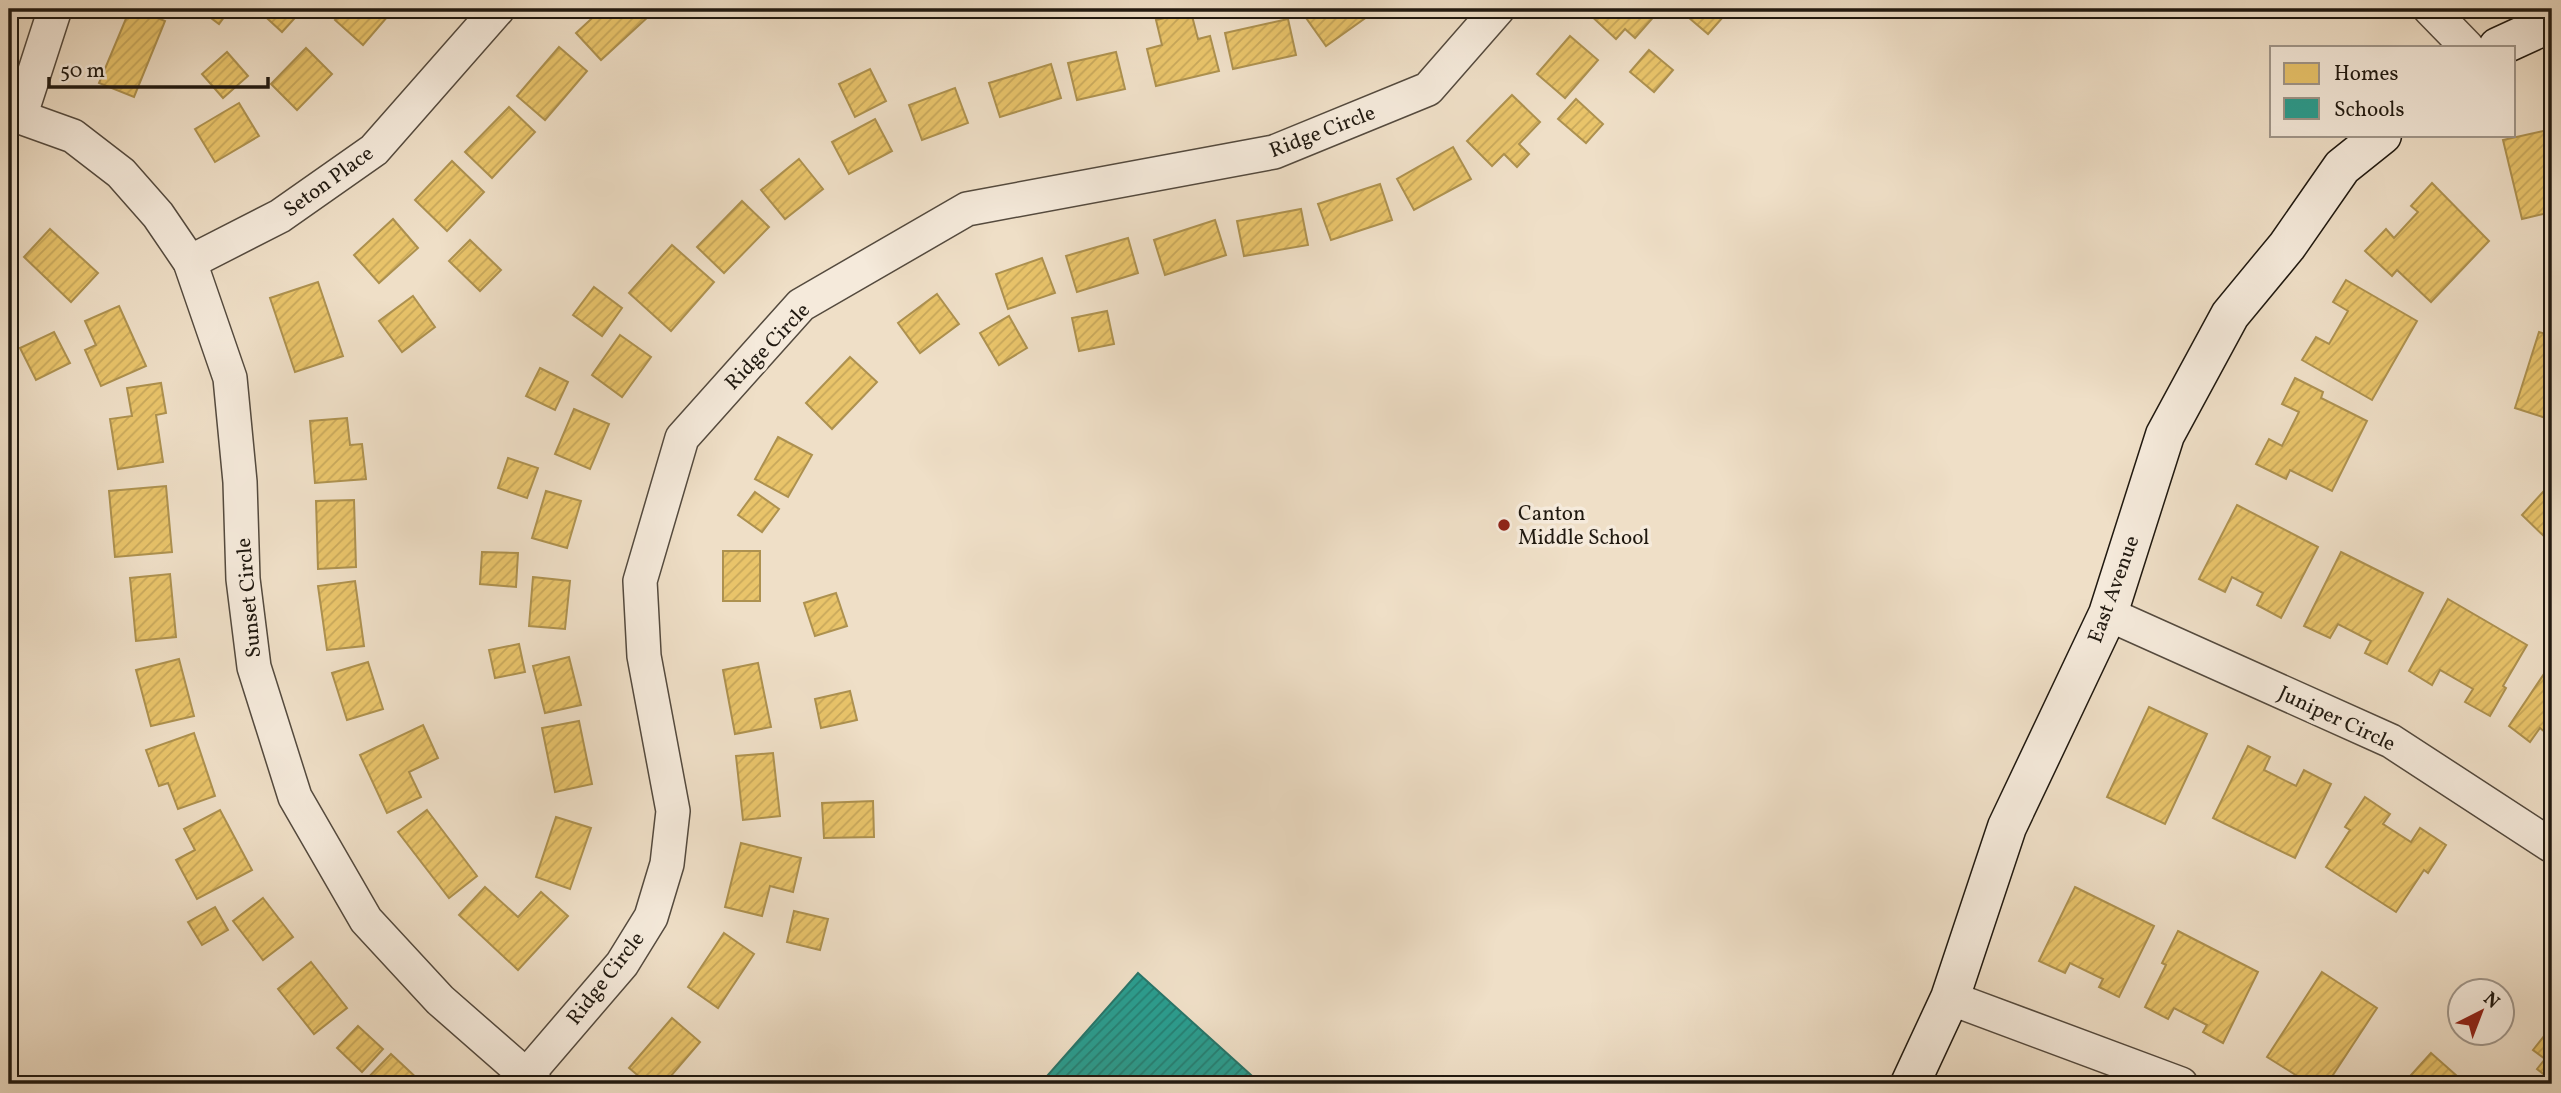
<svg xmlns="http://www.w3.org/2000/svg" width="2561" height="1093" font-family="Vollkorn,serif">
<defs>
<pattern id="homes-hatch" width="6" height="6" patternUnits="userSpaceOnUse" patternTransform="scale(1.75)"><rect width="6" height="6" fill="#e9c46a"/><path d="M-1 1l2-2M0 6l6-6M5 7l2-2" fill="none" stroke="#c8a85b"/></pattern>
<pattern id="schools-hatch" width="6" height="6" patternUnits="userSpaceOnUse" patternTransform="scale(1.75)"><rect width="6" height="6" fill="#2a9d8f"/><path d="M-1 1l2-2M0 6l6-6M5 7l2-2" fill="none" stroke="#247f73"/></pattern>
</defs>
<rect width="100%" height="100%" fill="#efdfc7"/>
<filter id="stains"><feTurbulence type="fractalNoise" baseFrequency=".00286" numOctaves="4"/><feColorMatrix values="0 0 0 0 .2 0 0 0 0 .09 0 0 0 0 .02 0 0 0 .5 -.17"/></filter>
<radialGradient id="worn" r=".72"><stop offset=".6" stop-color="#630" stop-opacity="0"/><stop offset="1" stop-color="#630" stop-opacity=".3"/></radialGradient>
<g fill="url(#homes-hatch)" stroke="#ad914f" stroke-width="2">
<path d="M 130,9 L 136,9 L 165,21 L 134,97 L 99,83 Z"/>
<path d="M 199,9 L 230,9 L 219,24 Z"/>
<path d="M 257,9 L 303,9 L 282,32 Z"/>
<path d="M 345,9 L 394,9 L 363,45 L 335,20 Z"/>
<path d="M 602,9 L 642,9 L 649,16 L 601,60 L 576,33 Z"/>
<path d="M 1314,9 L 1378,9 L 1326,46 L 1304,15 Z"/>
<path d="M 1590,9 L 1654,9 L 1658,12 L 1635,38 L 1625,29 L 1616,39 L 1587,12 Z"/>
<path d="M 1685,9 L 1730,9 L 1708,34 L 1682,12 Z"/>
<path d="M 1191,12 L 1198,39 L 1210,36 L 1219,71 L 1156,86 L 1147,49 L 1162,45 L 1156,20 Z"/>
<path d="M 1288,19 L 1296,55 L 1233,69 L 1225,33 Z"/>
<path d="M 1570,36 L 1598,60 L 1565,98 L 1537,74 Z"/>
<path d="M 559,47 L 587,71 L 545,120 L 517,96 Z"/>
<path d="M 306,48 L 332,74 L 297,110 L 271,84 Z"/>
<path d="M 1649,50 L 1673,70 L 1654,92 L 1630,72 Z"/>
<path d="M 227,52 L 248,76 L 223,98 L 202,74 Z"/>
<path d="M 1116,52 L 1125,89 L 1077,100 L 1068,63 Z"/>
<path d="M 1051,64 L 1061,98 L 1000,117 L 989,83 Z"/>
<path d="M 870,69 L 886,101 L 855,117 L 839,84 Z"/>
<path d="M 955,88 L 968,123 L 922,140 L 909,105 Z"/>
<path d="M 1512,95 L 1540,122 L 1519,144 L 1529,154 L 1517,167 L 1504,154 L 1492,166 L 1467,141 Z"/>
<path d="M 1576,99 L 1603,124 L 1586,143 L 1558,119 Z"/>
<path d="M 239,103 L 259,136 L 215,162 L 195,129 Z"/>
<path d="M 509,107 L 535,132 L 492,178 L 465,152 Z"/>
<path d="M 875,119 L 892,151 L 849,174 L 832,142 Z"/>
<path d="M 2552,129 L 2552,212 L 2522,219 L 2503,140 Z"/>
<path d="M 1453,147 L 1471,179 L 1414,210 L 1397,179 Z"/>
<path d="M 799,159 L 823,189 L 785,219 L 761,190 Z"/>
<path d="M 452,161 L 484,192 L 447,231 L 415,200 Z"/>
<path d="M 2432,183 L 2489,241 L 2431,302 L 2397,270 L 2392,276 L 2365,251 L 2386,229 L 2394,238 L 2418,212 L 2411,206 Z"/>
<path d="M 1380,184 L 1392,220 L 1331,240 L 1318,204 Z"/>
<path d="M 742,201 L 769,227 L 724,273 L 697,247 Z"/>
<path d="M 1301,209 L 1308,245 L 1244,256 L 1237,221 Z"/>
<path d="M 393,219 L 418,248 L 379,283 L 354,255 Z"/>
<path d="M 1215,220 L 1226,255 L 1165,275 L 1154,240 Z"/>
<path d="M 50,229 L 98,273 L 71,302 L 24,257 Z"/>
<path d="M 1128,238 L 1138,273 L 1077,292 L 1066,256 Z"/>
<path d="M 470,240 L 501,270 L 480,291 L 449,261 Z"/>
<path d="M 672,245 L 714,282 L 671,331 L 629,293 Z"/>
<path d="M 1042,258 L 1055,293 L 1008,309 L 996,274 Z"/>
<path d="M 2346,280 L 2417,321 L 2372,400 L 2302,360 L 2316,337 L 2329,344 L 2348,311 L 2333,302 Z"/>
<path d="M 318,282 L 343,356 L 295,372 L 270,298 Z"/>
<path d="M 594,287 L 622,308 L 602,336 L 573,315 Z"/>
<path d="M 937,294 L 959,324 L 920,353 L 898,323 Z"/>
<path d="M 413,296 L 435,327 L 402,352 L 379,321 Z"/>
<path d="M 119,306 L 146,366 L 101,386 L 85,350 L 96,345 L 85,321 Z"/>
<path d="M 1107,311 L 1114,344 L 1079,351 L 1072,318 Z"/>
<path d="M 1009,316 L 1027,348 L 999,365 L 980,333 Z"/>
<path d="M 54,332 L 70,363 L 36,380 L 20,348 Z"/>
<path d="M 2539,332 L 2552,336 L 2552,420 L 2515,408 Z"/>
<path d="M 620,335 L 651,357 L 622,397 L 592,375 Z"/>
<path d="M 850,357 L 877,382 L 832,429 L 806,403 Z"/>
<path d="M 540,368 L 568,382 L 555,410 L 526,396 Z"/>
<path d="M 2295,378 L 2323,392 L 2321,398 L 2367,421 L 2332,491 L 2290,470 L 2286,479 L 2256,464 L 2269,439 L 2282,446 L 2299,412 L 2282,404 Z"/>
<path d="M 161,383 L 166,413 L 156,415 L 163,462 L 118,469 L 110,419 L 132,416 L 127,388 Z"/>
<path d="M 574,409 L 609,424 L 590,469 L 555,454 Z"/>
<path d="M 347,418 L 350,445 L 362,444 L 366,479 L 315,483 L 310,421 Z"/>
<path d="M 778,437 L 812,455 L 788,497 L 755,479 Z"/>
<path d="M 508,458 L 538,468 L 527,498 L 498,488 Z"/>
<path d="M 2552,482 L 2552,544 L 2522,515 Z"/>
<path d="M 166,486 L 172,552 L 115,557 L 109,491 Z"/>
<path d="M 546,491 L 581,501 L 567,548 L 532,538 Z"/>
<path d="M 755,492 L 779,509 L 762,532 L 738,515 Z"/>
<path d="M 354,500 L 356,567 L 318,569 L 316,501 Z"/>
<path d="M 2237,505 L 2318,547 L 2281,618 L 2257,605 L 2263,593 L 2232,577 L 2225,592 L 2199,579 Z"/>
<rect x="723" y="551" width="37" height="50"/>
<path d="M 482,552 L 518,553 L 516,587 L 480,584 Z"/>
<path d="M 2341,552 L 2423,593 L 2387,664 L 2365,653 L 2371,641 L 2338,624 L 2330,638 L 2304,626 Z"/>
<path d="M 170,574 L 176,637 L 136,641 L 130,578 Z"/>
<path d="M 533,577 L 570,581 L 565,629 L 529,626 Z"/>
<path d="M 355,581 L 364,646 L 327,650 L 318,586 Z"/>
<path d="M 836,593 L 847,626 L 815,636 L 804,603 Z"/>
<path d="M 2448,599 L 2527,645 L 2503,686 L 2506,688 L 2490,716 L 2465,702 L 2473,689 L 2440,670 L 2432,685 L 2409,671 Z"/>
<path d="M 519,644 L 525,672 L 495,678 L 489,650 Z"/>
<path d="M 569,657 L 581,705 L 545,713 L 533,666 Z"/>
<path d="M 179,659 L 194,716 L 151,726 L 136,670 Z"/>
<path d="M 368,662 L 383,709 L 347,720 L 332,673 Z"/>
<path d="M 2552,662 L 2552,738 L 2540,728 L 2530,742 L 2509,726 Z"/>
<path d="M 758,663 L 771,727 L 735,734 L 723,670 Z"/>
<path d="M 850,691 L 857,720 L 821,728 L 815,699 Z"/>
<path d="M 2149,707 L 2207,734 L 2165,824 L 2107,797 Z"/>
<path d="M 579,721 L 592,784 L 555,792 L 542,728 Z"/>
<path d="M 423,725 L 438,758 L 409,772 L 421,797 L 387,813 L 360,755 Z"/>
<path d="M 194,733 L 215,796 L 178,809 L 168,783 L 159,786 L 146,750 Z"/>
<path d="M 2248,746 L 2270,757 L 2264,770 L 2296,786 L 2304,770 L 2331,784 L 2295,858 L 2213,818 Z"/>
<path d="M 773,753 L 780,816 L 743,820 L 736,756 Z"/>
<path d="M 2365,797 L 2390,814 L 2383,824 L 2411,842 L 2420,828 L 2446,845 L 2428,873 L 2424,870 L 2396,912 L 2326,867 L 2350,830 L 2345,827 Z"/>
<path d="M 873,801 L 874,837 L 824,838 L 822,803 Z"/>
<path d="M 220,810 L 252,870 L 197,899 L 176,860 L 195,850 L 184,829 Z"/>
<path d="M 427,810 L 477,876 L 449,898 L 398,832 Z"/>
<path d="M 556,817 L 591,828 L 570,889 L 536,877 Z"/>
<path d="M 741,843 L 801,858 L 793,892 L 770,886 L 762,916 L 725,907 Z"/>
<path d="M 485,887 L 518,917 L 541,892 L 568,916 L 518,970 L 459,915 Z"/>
<path d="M 2075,887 L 2154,926 L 2119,997 L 2099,987 L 2103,979 L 2070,963 L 2065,973 L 2039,961 Z"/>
<path d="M 263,898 L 293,937 L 263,960 L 233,921 Z"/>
<path d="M 215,907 L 228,930 L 202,945 L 188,922 Z"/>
<path d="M 794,911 L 828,919 L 820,950 L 787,942 Z"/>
<path d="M 2178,931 L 2258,972 L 2223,1043 L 2203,1032 L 2207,1025 L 2174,1008 L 2168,1019 L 2145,1007 L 2166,965 L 2162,963 Z"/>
<path d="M 724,933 L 754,954 L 718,1008 L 688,987 Z"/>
<path d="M 311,962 L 347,1008 L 314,1034 L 278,989 Z"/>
<path d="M 2322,972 L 2377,1008 L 2327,1084 L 2310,1084 L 2267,1057 Z"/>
<path d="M 672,1018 L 700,1042 L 664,1084 L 648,1084 L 629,1068 Z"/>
<path d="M 358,1026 L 383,1049 L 362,1072 L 337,1048 Z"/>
<path d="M 2552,1026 L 2552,1081 L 2537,1069 L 2545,1059 L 2533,1050 Z"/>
<path d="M 2431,1053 L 2466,1084 L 2403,1084 Z"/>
<path d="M 391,1054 L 421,1082 L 419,1084 L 362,1084 Z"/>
</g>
<path fill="url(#schools-hatch)" stroke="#277569" stroke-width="2" d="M 1138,973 L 1261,1084 L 1040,1084 Z"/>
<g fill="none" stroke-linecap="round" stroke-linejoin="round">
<defs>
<g id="street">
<path d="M 2430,9 L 2467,47"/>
<path d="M 9,116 L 20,117 L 73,136 L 121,173 L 158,215 L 190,262 L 230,378 L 240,482 L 243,579 L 254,667 L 295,797 L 366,920 L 440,1000 L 536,1084"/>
<path d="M 20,117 L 55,9"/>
<path d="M 190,262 L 280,216 L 374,150 L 498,9"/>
<path d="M 2108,614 L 2391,741 L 2552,846"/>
<path d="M 1950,998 L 2181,1084"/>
<path d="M 519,1084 L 622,964 L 651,917 L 667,864 L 673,811 L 644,656 L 640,581 L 682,438 L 801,305 L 967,209 L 1274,152 L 1428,89 L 1498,9"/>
</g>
<g id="secondary">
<path d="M 2498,47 L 2546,25 L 2552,25"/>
<path d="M 1910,1084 L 1950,998 L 2007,827 L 2108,614 L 2165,435 L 2230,315 L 2287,246 L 2342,167 L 2382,135"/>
</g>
</defs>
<use href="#street" stroke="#544a3e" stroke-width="36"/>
<use href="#secondary" stroke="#201910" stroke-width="41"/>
<use href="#street" stroke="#f5eadb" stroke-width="33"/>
<use href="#secondary" stroke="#f5eadb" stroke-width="38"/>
</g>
<circle fill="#8f2418" stroke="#f5eadb" stroke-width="2.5" cx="1504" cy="525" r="7"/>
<g text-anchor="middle" stroke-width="7" stroke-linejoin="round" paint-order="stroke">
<g font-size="21" fill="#201910" stroke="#f5eadb">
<text transform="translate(1322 131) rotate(-21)" y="7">Ridge Circle</text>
<text transform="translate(328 181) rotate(-36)" y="7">Seton Place</text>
<text transform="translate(767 346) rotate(-46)" y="7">Ridge Circle</text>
<text transform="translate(2113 589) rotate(-70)" y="7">East Avenue</text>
<text transform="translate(248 598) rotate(-95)" y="7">Sunset Circle</text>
<text transform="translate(2337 718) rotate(25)" y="7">Juniper Circle</text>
<text transform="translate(605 978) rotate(-52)" y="7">Ridge Circle</text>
</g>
<g font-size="21" fill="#201910" stroke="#f5eadb" text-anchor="start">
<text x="1518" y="520">Canton<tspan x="1518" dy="24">Middle School</tspan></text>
</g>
</g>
<rect width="2561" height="1093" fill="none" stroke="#efdfc7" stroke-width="35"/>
<rect x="10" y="10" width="2540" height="1072" fill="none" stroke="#201910" stroke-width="3.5"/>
<rect x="18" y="18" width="2526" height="1058" fill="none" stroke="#201910" stroke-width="2"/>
<rect x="2270" y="46" width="245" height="91" fill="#f5eadb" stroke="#a0968a" stroke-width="2"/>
<rect x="2284" y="63" width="35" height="21" fill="#e9c46a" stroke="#a0968a" stroke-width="2"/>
<text x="2334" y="80" font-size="21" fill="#201910">Homes</text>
<rect x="2284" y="98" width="35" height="21" fill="#2a9d8f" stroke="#a0968a" stroke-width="2"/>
<text x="2334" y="116" font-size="21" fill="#201910">Schools</text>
<g transform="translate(2481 1012) rotate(42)"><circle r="33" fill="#f5eadb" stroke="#a0968a" stroke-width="2"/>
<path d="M0-5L12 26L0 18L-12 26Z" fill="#8f2418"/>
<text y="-10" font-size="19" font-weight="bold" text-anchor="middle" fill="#201910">N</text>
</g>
<path d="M49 77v10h219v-10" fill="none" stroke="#201910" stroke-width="3.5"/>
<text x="60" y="77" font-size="21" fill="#201910" stroke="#f5eadb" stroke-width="5" paint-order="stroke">50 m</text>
<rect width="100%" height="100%" filter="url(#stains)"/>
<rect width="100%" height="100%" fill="url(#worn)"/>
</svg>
